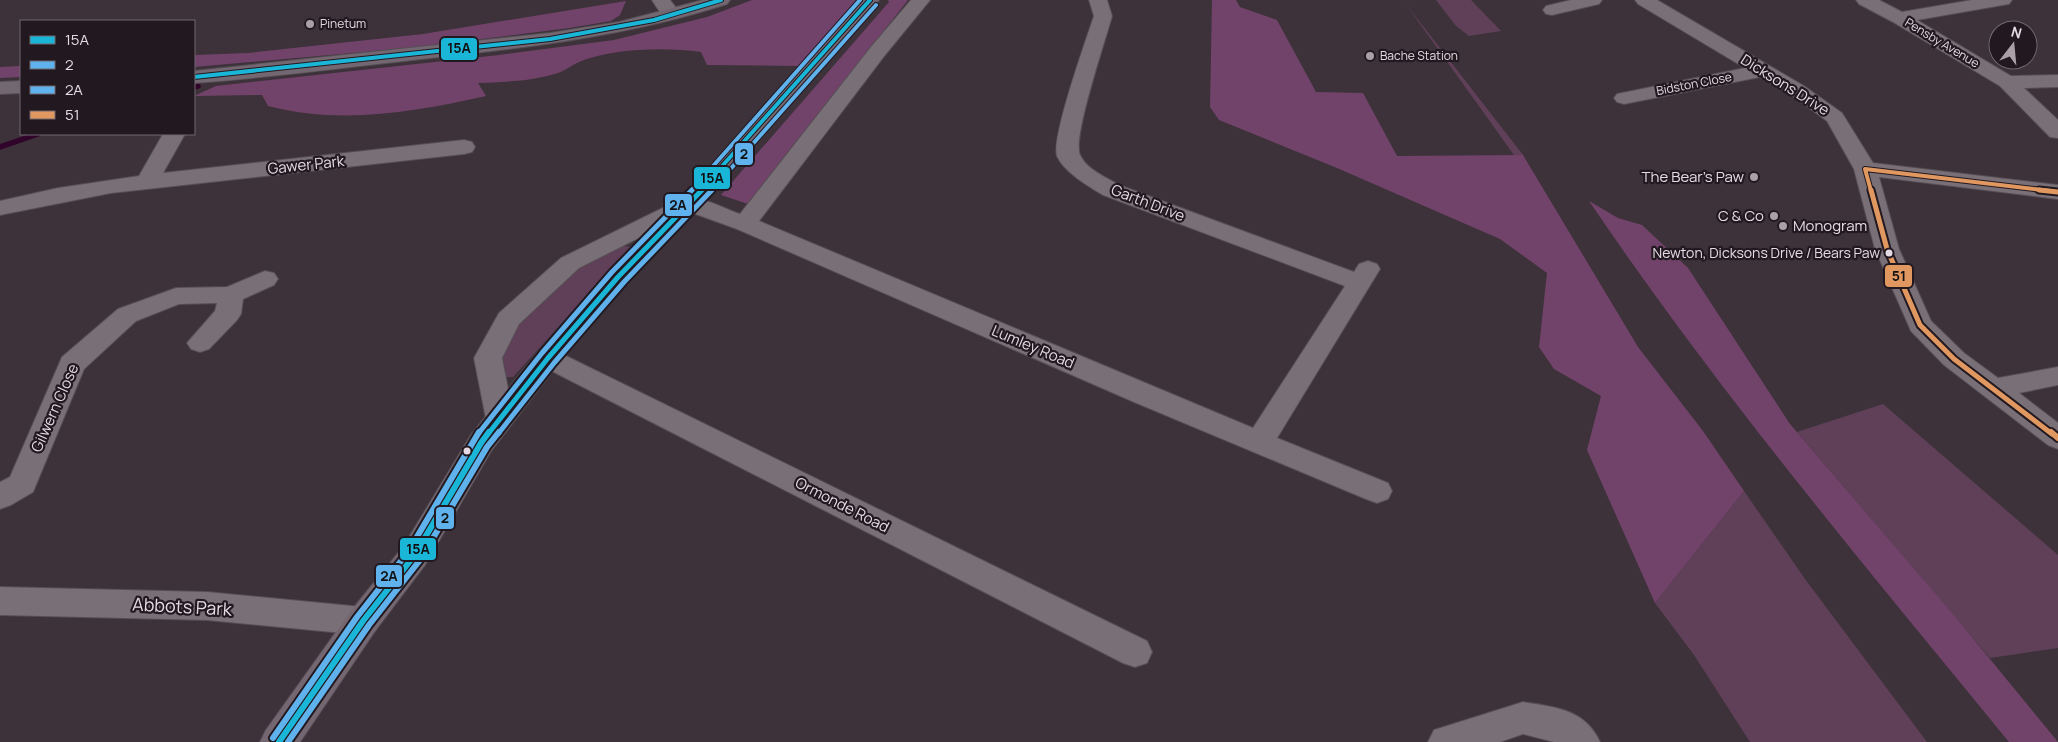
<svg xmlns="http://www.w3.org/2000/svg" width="2058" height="742" font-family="Manrope,sans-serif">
<rect width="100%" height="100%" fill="#3d323a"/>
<g fill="#604059">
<path d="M 1436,0 L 1471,0 L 1501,31 L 1469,36 L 1456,26 Z"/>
<path d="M 1405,3 L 1523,155 L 1514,155 Z"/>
<path d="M 618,245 L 631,247 L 513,377 L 501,377 L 499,356 L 529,309 L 568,272 Z"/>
<path d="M 1883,404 L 2058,555 L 2058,648 L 1990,658 L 1797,432 Z"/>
<path d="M 1744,491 L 1805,579 L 1927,742 L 1750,742 L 1694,655 L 1655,603 Z"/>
</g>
<g fill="#72436a">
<path d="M 752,0 L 856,0 L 832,33 L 801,66 L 707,65 L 701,52 C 666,47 612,48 579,62 C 572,65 566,70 558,73 C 533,81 505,82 478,83 L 486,96 C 414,112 341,125 268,106 L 262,95 L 194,96 L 216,86 L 499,55 L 614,40 L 707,17 Z"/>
<path d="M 888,0 L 908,0 L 748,204 L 721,195 L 889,2 Z"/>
<path d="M 1212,0 L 1236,0 L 1240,7 L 1277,20 L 1316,92 L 1363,93 L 1397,156 L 1523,155 L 1638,347 L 1703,431 L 1744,491 L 1655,603 L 1587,450 L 1601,396 L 1554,369 L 1539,347 L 1547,273 L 1500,239 L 1337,168 L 1219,120 L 1210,107 Z"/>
<path d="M 626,1 L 620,15 L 611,21 L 569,28 L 409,48 L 194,67 L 194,55 L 248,53 L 423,34 Z"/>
<path d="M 21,66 L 21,77 L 0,78 L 0,67 Z"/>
<path d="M 1589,201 L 1618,218 L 1642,225 L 1688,268 L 1790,424 L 1958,620 L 2058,742 L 2009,742 C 1864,565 1717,390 1589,201 Z"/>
</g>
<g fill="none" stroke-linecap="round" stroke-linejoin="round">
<g stroke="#30042b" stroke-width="5.5">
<path d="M 194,87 L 198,86"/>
<path d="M 0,147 L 38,134"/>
</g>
<defs>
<g id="minor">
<path d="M 652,0 L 670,0 L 681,14 L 678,18 C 664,21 659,11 652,0 Z"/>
<path d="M 911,0 L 930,0 L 885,55 L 759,221 L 1253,428 L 1345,286 L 1103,195 C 1088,186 1064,172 1057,156 C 1051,138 1086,40 1094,16 L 1089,0 L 1107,0 L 1112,16 C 1106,39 1072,138 1080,155 C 1087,170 1106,177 1119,185 L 1354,272 L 1359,264 L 1368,261 L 1377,264 L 1380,269 L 1277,438 L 1388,483 L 1392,491 L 1388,499 L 1377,503 L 1366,499 L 1134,402 L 737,229 L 690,212 L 579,268 L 519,324 L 502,358 L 514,419 L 510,426 L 500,429 L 490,426 L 486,419 L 474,358 L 499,313 L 561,258 L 681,199 C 699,194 723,208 740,214 L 871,47 Z"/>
<path d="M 1571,0 L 1602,0 L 1599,4 L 1552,15 L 1546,14 L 1543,10 L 1546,6 Z"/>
<path d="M 1635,0 L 1657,0 L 1804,86 L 1842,113 L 1873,163 L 2058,185 L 2058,199 L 1879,177 L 1899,249 L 1931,321 L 1964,353 L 1998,378 L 2058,367 L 2058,385 L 2019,393 L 2058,423 L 2058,449 L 2048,445 L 1944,365 L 1911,331 L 1875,249 L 1854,169 L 1827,121 L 1790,94 L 1760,77 L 1624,104 L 1617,102 L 1614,98 L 1617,94 L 1745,68 L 1638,4 Z"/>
<path d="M 1856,0 L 1879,0 L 1902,12 L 1972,0 L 2012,0 L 2009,4 L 2003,5 L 1917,20 L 2011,76 L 2058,75 L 2058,87 L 2024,88 L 2058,120 L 2058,138 L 2050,137 L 2000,86 L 1893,22 L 1859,4 Z"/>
<path d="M 163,134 L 185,134 L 163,173 L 464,140 L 472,142 L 475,147 L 472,152 L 464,154 L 111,193 L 0,215 L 0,201 L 58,188 L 139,176 Z"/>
<path d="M 265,271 L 274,273 L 278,279 L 274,285 L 243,299 L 241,314 L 237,320 L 209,349 L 200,352 L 191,349 L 187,343 L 215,311 L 217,303 L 179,304 L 136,321 L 84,369 L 33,492 L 11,505 L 0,509 L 0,482 L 10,477 L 62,357 L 118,309 L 176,288 L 227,287 Z"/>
<path d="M 548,349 L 558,352 L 1147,641 L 1152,652 L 1147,663 L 1135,667 L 1123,663 L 538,364 L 534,358 L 538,352 Z"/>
<path d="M 0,587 L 207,592 L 363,607 L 375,611 L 380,621 L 375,631 L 363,635 L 207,620 L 0,615 Z"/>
<path d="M 1523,702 C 1555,707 1585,709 1600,742 L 1554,742 L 1523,734 L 1500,742 L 1428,742 L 1434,730 Z"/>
</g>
<g id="major">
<path d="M 703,0 L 730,0 L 727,4 C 622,38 514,49 404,61 C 334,69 264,78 194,83 L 194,71 L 550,33 L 619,22 Z"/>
<path d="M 21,81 L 21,93 L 0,94 L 0,82 Z"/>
</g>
<path id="highway" d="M 860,0 L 879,0 L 697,209 L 627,283 L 558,364 L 491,451 L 425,565 L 375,631 L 300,742 L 260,742 L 266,730 L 351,611 L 403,547 L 471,435 L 538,352 L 609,271 L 681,199 Z"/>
</defs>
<use href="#minor" stroke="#564e54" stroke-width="2"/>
<use href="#major" stroke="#564e54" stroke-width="2"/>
<use href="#highway" stroke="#564e54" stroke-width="2"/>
<use href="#minor" fill="#797077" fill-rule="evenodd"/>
<use href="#major" fill="#736771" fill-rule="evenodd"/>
<use href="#highway" fill="#756772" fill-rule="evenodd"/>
<defs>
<g id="bus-1-far2">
<path d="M 194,77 L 550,39 L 654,20 L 721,0"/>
<path d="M 700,191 L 870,0"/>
</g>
<path id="bus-1-far1" d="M 488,434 L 548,358 L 618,277 L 702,190"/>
<path id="bus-1" d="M 279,742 L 363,621 L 414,556 L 481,443 L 489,432"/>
<path id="bus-2-far2" d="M 711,191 L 876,5"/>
<path id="bus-2-far1" d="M 498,434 L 554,363 L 624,282 L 712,190"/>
<path id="bus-2" d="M 288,742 L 369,625 L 420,560 L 487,447 L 499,432"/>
<path id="bus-3-far2" d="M 691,191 L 860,0"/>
<path id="bus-3-far1" d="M 478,434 L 542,353 L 612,272 L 692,190"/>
<path id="bus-3" d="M 273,738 L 357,617 L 408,552 L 479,432"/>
<path id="bus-4-far2" d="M 1871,191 L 1865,169 L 2050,191"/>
<g id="bus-4-far1">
<path d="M 1871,190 L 1887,249 L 1920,325 L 1954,359 L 2052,434"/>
<path d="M 2039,190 L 2058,192"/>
</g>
<path id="bus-4" d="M 2051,432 L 2058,438"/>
</defs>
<use href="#bus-1-far2" stroke="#221920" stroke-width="6"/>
<use href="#bus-1-far1" stroke="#221920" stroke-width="9"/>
<use href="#bus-1" stroke="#221920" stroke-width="10"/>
<use href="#bus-2-far2" stroke="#221920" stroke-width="6"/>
<use href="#bus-2-far1" stroke="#221920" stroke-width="9"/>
<use href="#bus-2" stroke="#221920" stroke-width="10"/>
<use href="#bus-3-far2" stroke="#221920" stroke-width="6"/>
<use href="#bus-3-far1" stroke="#221920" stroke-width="9"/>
<use href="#bus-3" stroke="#221920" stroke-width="10"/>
<use href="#bus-4-far2" stroke="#221920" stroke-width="6"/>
<use href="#bus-4-far1" stroke="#221920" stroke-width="9"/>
<use href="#bus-4" stroke="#221920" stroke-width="10"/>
<use href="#bus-1-far2" stroke="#1ab6d8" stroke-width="4"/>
<use href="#bus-1-far1" stroke="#1ab6d8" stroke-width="5"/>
<use href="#bus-1" stroke="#1ab6d8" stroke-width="6"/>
<use href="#bus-2-far2" stroke="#60b2ec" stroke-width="4"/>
<use href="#bus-2-far1" stroke="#60b2ec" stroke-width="5"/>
<use href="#bus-2" stroke="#60b2ec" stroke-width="6"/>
<use href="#bus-3-far2" stroke="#60b2ec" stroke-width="4"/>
<use href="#bus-3-far1" stroke="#60b2ec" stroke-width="5"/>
<use href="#bus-3" stroke="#60b2ec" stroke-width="6"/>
<use href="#bus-4-far2" stroke="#e19860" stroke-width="4"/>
<use href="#bus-4-far1" stroke="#e19860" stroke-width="5"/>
<use href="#bus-4" stroke="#e19860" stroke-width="6"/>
</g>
<g fill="#ab9fa8" stroke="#221920" stroke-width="2">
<circle cx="310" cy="24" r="5"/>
<circle cx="1370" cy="56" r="5"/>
<circle cx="1754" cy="177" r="5"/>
<circle cx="1774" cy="216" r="5"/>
<circle cx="1783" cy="226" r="5"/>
</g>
<g fill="#e6dae4" stroke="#221920" stroke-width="2">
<circle cx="1889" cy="253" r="4.5"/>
<circle cx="467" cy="451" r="4.5"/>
</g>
<g text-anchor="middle" stroke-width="4.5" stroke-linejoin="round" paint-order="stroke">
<g font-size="12" fill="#e6dae4" stroke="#221920" text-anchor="start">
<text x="320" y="28">Pinetum</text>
<text x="1380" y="60">Bache Station</text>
</g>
<g font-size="12" fill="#e6dae4" stroke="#221920">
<text transform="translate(1942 43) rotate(31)" y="4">Pensby Avenue</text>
<text transform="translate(1694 84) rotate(-11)" y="4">Bidston Close</text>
</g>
<g font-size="14" fill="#e6dae4" stroke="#221920" text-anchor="end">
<text x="1880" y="258">Newton, Dicksons Drive / Bears Paw</text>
</g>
<g font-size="15" fill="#e6dae4" stroke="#221920">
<text transform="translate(1785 85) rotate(32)" y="5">Dicksons Drive</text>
<text transform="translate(306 165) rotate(-6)" y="5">Gawer Park</text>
<text transform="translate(1148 203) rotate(21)" y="5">Garth Drive</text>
<text transform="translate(1033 347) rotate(23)" y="5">Lumley Road</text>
<text transform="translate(55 408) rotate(-66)" y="5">Gilwern Close</text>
<text transform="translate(842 505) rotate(27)" y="5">Ormonde Road</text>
</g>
<g font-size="15" fill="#e6dae4" stroke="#221920" text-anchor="end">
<text x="1744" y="182">The Bear's Paw</text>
<text x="1764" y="221">C &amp; Co</text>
<text x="1793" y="231" text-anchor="start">Monogram</text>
</g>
<g font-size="18" fill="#e6dae4" stroke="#221920">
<text transform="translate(182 607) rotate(3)" y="6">Abbots Park</text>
</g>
</g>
<g stroke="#221920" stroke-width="2">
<rect x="440" y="37" width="38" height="24" rx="5" fill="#1ab6d8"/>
<rect x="734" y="142" width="20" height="24" rx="5" fill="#60b2ec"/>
<rect x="693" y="166" width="38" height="24" rx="5" fill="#1ab6d8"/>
<rect x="664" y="193" width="29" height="24" rx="5" fill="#60b2ec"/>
<rect x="1884" y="264" width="29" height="24" rx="5" fill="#e19860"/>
<rect x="435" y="506" width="20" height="24" rx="5" fill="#60b2ec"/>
<rect x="399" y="537" width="38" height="24" rx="5" fill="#1ab6d8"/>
<rect x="375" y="564" width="28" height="24" rx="5" fill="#60b2ec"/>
</g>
<g font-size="14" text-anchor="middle" font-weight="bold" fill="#111">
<text x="459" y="53">15A</text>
<text x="744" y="159">2</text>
<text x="712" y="183">15A</text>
<text x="678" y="210">2A</text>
<text x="1899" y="281">51</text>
<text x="445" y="523">2</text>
<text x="418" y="554">15A</text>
<text x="389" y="581">2A</text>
</g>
<rect x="20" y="20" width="175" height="115" fill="#221920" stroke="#70666e"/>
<rect x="30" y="36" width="25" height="8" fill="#1ab6d8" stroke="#70666e"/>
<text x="65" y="45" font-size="15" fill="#e6dae4">15A</text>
<rect x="30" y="61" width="25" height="8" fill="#60b2ec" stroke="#70666e"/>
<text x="65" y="70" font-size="15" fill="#e6dae4">2</text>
<rect x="30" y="86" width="25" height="8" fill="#60b2ec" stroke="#70666e"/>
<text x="65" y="95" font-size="15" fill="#e6dae4">2A</text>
<rect x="30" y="111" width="25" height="8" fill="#e19860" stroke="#70666e"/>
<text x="65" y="120" font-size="15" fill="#e6dae4">51</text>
<g transform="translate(2013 45) rotate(16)"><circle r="24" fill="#221920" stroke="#70666e"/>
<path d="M0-4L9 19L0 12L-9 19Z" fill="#ab9fa8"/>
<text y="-8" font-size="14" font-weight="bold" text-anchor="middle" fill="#e6dae4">N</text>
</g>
</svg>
